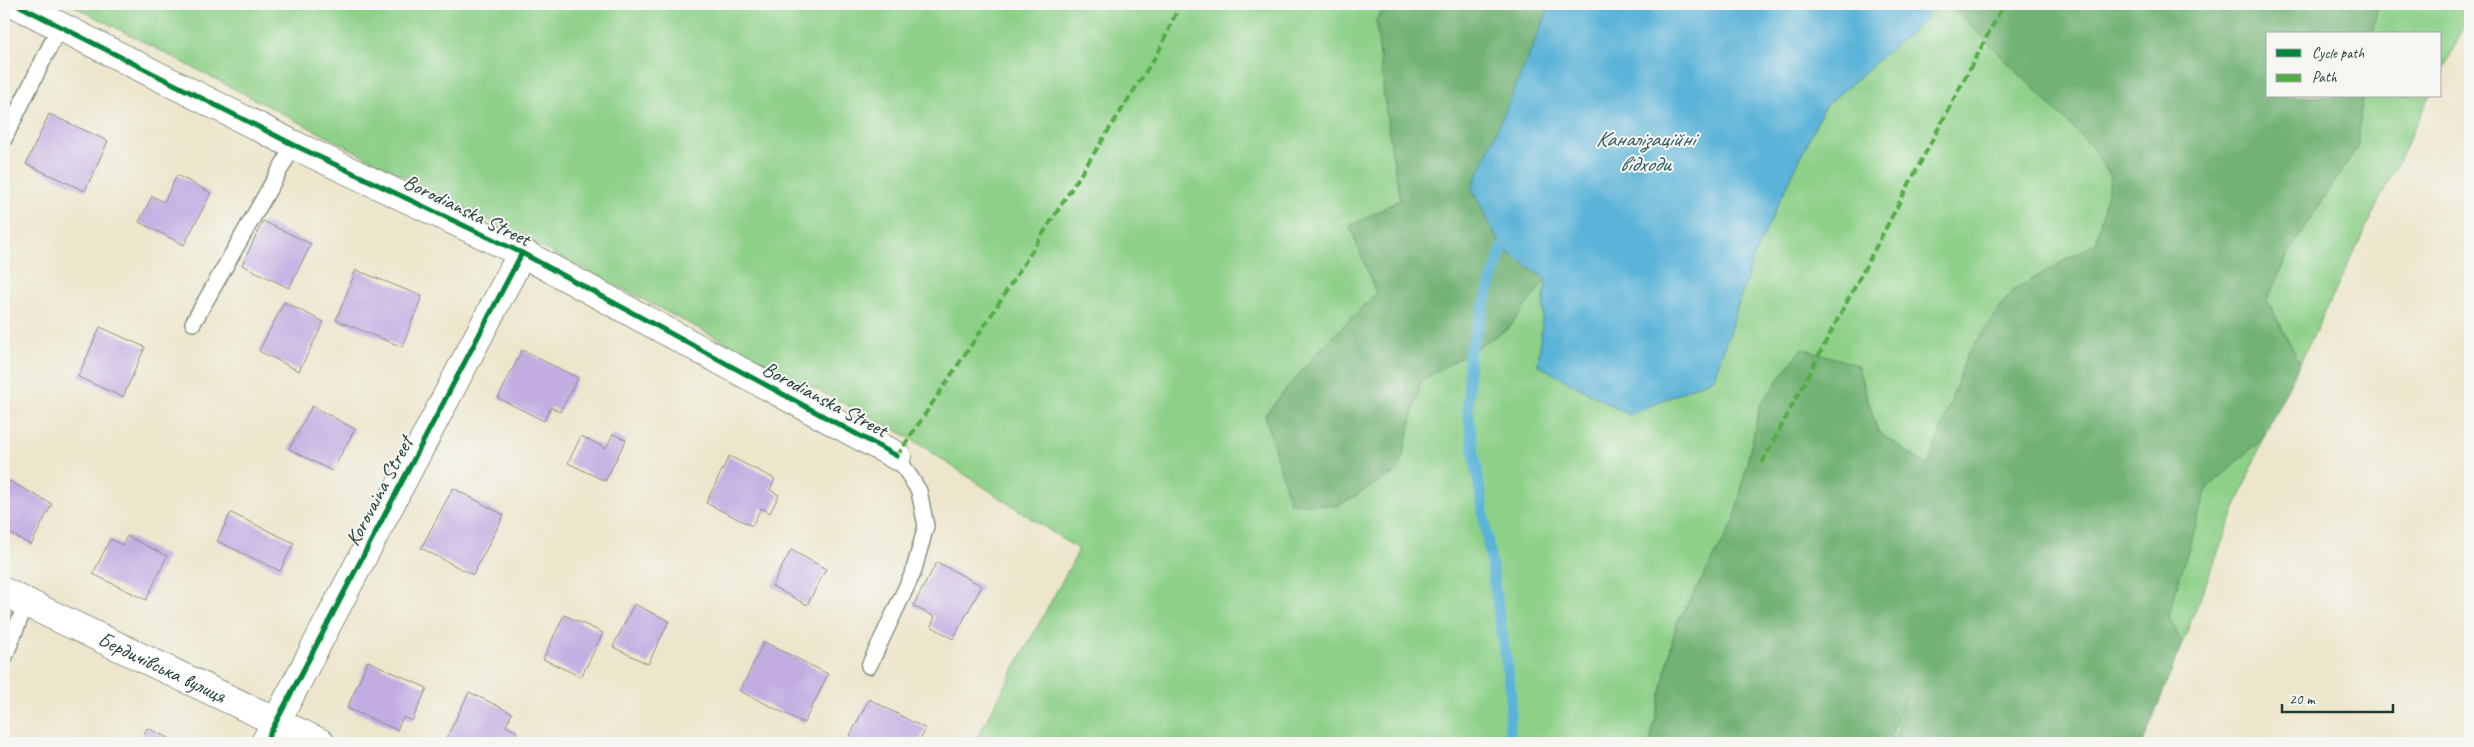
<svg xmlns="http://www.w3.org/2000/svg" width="2474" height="747" font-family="Caveat,sans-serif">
<rect width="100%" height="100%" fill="#f6f6f2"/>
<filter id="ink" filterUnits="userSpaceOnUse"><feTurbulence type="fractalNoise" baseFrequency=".02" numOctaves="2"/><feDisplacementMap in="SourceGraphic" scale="10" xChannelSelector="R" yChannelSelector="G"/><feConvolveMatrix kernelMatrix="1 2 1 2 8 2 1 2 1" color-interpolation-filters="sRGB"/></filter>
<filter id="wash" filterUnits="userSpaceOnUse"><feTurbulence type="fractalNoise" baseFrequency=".0096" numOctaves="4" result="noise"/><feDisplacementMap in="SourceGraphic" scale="20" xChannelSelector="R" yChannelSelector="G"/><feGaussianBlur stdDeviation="1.12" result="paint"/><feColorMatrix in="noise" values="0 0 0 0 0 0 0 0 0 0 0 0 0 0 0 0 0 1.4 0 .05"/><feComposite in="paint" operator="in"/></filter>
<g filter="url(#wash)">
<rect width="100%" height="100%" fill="#ede6cc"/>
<g fill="#8dd088" stroke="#56865e">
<path d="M 70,4 L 1389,4 L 1376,20 L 1386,113 L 1400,200 L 1350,226 L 1376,293 L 1320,349 L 1265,415 L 1399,470 L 1421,381 L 1509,328 L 1546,279 L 1538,365 L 1629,415 L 1714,378 L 1754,256 L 1824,107 L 1927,18 L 1928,4 L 1949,4 L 2090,145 L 2111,176 L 2096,243 L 2013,290 L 1967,355 L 1928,467 L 1878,432 L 1857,365 L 1802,349 L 1760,406 L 1734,522 L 1676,625 L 1650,743 L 974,743 L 1079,550 L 905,435 Z"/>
<path d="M 2378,4 L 2470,4 L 2470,15 L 2440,76 L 2440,34 L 2372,34 Z"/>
<path d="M 2362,96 L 2430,96 L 2300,363 L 2267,300 L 2290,250 L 2358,146 Z"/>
<path d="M 2263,438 L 2182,644 L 2168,615 L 2207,489 Z"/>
<path d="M 1908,687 L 1896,743 L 1888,743 Z"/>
</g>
<g fill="#72b274" stroke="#487854">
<path d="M 1389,4 L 1551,4 L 1472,188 L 1502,248 L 1546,279 L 1509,328 L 1421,381 L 1399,470 L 1338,506 L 1290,503 L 1265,415 L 1320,349 L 1376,293 L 1350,226 L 1400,200 L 1386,113 L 1376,20 Z"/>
<path d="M 1949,4 L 2378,4 L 2372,34 L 2268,34 L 2268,96 L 2362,96 L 2358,146 L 2290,250 L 2267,300 L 2300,363 L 2263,438 L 2207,489 L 2168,615 L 2182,644 L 2143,743 L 1895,743 L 1906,693 L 1888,743 L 1650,743 L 1676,625 L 1734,522 L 1760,405 L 1802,348 L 1857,365 L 1878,432 L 1928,466 L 1967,355 L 2013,290 L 2096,243 L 2111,176 L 2090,145 Z"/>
</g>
<path fill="#5ab3d8" stroke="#3c7886" d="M 1551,4 L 1928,4 L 1927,18 L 1824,107 L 1754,256 L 1714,378 L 1629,415 L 1538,365 L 1546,279 L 1502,248 L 1472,188 Z"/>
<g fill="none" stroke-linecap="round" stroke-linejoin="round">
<path stroke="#5ab3d8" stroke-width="11" d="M 1502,248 L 1469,353 L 1468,413 L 1511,692 L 1509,743"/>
</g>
<g id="blocks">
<g fill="#c2ace2">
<path d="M 49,114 L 108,141 L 85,191 L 26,164 Z"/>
<path d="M 177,175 L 211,193 L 184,245 L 139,222 L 152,196 L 164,202 Z"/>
<path d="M 263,221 L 311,244 L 289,288 L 242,265 Z"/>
<path d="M 356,270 L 422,296 L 402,347 L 336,320 Z"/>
<path d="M 284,302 L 324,322 L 299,371 L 259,351 Z"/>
<path d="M 100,327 L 145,347 L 123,397 L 78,377 Z"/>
<path d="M 522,350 L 578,378 L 560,412 L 551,407 L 544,421 L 498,398 Z"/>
<path d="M 312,406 L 355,429 L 332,471 L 289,449 Z"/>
<path d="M 613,434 L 626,440 L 605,481 L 568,463 L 581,436 L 606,448 Z"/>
<path d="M 729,456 L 775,479 L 770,490 L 779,495 L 770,513 L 761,508 L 752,526 L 706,503 Z"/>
<path d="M 4,478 L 52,504 L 31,545 L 4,530 Z"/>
<path d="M 453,488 L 504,515 L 473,575 L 421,548 Z"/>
<path d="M 231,513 L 294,543 L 280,571 L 217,541 Z"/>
<path d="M 127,536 L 167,556 L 146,600 L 93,574 L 110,539 L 122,545 Z"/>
<path d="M 791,550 L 826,569 L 807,605 L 772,586 Z"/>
<path d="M 937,562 L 982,586 L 953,639 L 931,626 L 935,617 L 913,606 Z"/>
<path d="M 634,604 L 669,621 L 648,664 L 613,647 Z"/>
<path d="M 564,615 L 603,633 L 581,677 L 543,659 Z"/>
<path d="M 764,642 L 828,674 L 804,723 L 740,691 Z"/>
<path d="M 368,661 L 427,688 L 412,721 L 403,717 L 397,730 L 347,708 Z"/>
<path d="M 469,692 L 512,713 L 506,726 L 517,732 L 512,743 L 444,743 Z"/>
<path d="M 869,699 L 926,729 L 918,743 L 846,743 Z"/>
<path d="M 147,728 L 180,743 L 140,743 Z"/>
</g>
</g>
</g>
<g filter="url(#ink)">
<use href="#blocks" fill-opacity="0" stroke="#869280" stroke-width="1"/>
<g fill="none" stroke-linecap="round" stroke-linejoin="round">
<defs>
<g id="lane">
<path d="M 4,139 L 60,26"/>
<path d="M 193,323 L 294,145"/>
<path d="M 4,659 L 26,603"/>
<path d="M 869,666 L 913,573 L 926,526 L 919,491 L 897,456"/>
</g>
<g id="street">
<path d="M 16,4 L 294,145 L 522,253 L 897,456"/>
<path id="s1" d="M 4,592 L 321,743"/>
<path d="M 265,743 L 522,253"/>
</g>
</defs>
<use href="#lane" stroke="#869280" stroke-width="18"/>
<use href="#street" stroke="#869280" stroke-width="30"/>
<use href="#lane" stroke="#fff" stroke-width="15"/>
<use href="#street" stroke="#fff" stroke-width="28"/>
<g stroke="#52ad45" stroke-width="4" stroke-dasharray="8 4" stroke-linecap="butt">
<path d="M 897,456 L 990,317 L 1159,51 L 1180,4"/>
<path d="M 1762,463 L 2004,4"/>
</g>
<defs>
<g id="cycleway">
<path d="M 16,4 L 294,145 L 522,253 L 897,456"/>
<path d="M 265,743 L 522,253"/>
</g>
</defs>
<use href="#cycleway" stroke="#f6f6f2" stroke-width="8"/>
<use href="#cycleway" stroke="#00873e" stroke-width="5"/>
</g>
</g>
<g text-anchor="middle" stroke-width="4" stroke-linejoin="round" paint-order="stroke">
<g font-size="21" fill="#1f3d34" stroke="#f6f6f2">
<text transform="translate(467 210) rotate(26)" y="7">Borodianska Street</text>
<text transform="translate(825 399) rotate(28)" y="7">Borodianska Street</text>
<text transform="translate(379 491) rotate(-62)" y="7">Korovaina Street</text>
<text dy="7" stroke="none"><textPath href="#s1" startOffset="175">Бердичівська вулиця</textPath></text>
</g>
<g font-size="22" font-style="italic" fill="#2e5a5d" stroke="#f6f6f2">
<text x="1645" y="146">Каналізаційні<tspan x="1645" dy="25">відходи</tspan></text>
</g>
</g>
<rect width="2474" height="747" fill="none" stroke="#f6f6f2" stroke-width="20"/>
<rect x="2266" y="32" width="175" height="65" fill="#f6f6f2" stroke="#a0aca6"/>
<rect x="2276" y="49" width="25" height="8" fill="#00873e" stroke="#a0aca6"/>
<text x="2312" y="58" font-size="15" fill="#1f3d34">Cycle path</text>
<rect x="2276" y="74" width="25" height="8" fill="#52ad45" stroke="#a0aca6"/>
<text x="2312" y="82" font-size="15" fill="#1f3d34">Path</text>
<path d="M2282 704v8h111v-8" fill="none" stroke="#1f3d34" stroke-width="2.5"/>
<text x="2289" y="704" font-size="15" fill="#1f3d34" stroke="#f6f6f2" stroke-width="4" paint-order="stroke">20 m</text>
</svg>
